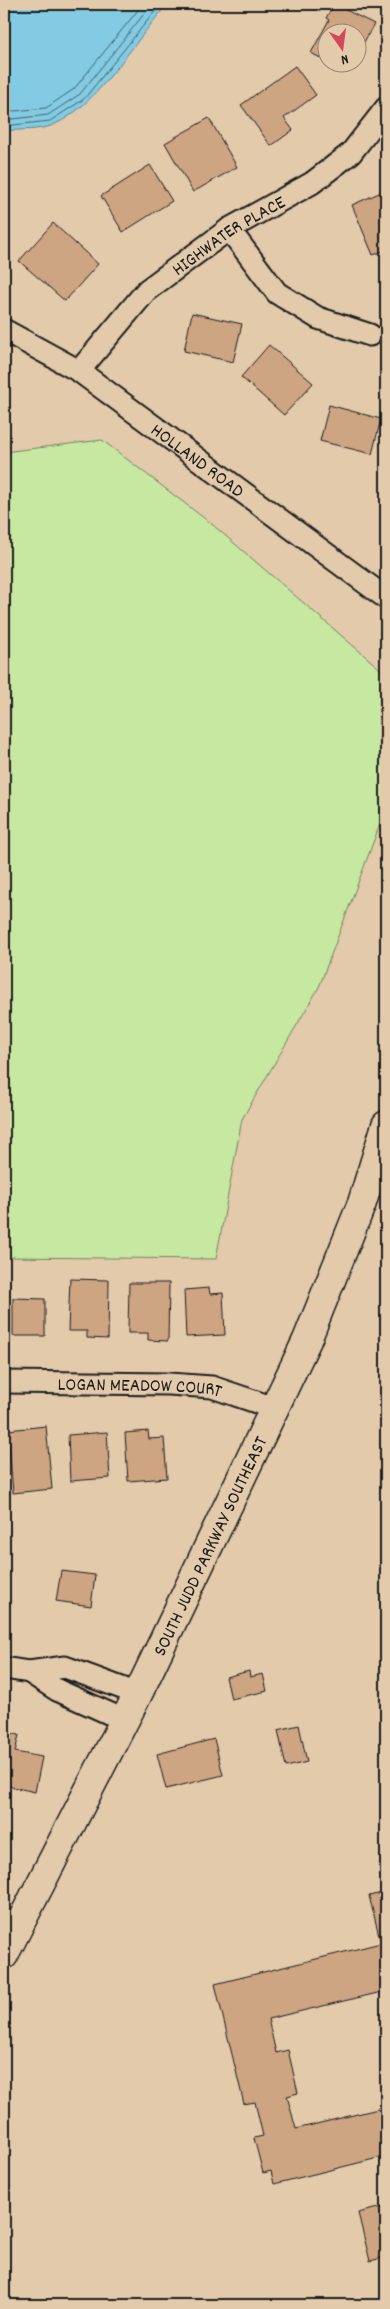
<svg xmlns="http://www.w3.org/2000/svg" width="390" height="2309" font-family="Dekko,sans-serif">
<rect width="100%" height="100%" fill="#e3caab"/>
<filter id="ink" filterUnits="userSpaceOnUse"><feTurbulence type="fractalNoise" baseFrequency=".02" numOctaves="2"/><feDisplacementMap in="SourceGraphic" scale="10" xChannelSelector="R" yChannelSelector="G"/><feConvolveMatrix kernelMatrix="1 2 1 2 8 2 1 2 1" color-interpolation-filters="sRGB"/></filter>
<g filter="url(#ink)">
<path fill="#c6e8a1" stroke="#71825e" d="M 102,440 L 213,525 L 386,674 L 386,808 L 319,987 L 242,1119 L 216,1259 L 4,1257 L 4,452 Z"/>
<path fill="#82cbe3" stroke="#598593" d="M 4,4 L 168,4 C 135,39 97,107 53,125 C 39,131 19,129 4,131 Z"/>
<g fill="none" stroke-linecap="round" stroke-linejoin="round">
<g stroke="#45626c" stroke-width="1">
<path d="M 4,112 L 46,108 L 74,89 L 143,4"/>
<path d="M 4,120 L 48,115 L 80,94 L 152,4"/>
<path d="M 4,126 L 50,121 L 84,99 L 161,4"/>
</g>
</g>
<g fill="#cea583" stroke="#1c1c1c">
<path d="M 334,4 L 374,24 L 358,53 L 358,32 L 328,32 L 328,62 L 311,53 L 329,20 L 326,18 Z"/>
<path d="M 328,62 L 353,62 L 347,73 Z"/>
<path d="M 295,66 L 316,95 L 284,118 L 293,130 L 271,146 L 241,105 Z"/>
<path d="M 209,118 L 237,167 L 193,192 L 165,143 Z"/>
<path d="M 150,165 L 172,201 L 123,232 L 101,196 Z"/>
<path d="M 386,190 L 386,250 L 373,255 L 352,205 Z"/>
<path d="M 53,223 L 98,264 L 65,301 L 19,261 Z"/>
<path d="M 192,313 L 242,324 L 233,362 L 184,351 Z"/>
<path d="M 269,345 L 313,383 L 284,415 L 241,377 Z"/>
<path d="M 329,405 L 381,419 L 372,454 L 320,441 Z"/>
<path d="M 70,1279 L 109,1280 L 108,1339 L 87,1338 L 87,1331 L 68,1331 Z"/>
<path d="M 129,1283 L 169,1283 L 168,1341 L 148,1340 L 148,1333 L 128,1333 Z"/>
<path d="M 209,1288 L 210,1294 L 223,1293 L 225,1335 L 186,1337 L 184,1290 Z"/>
<path d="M 13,1298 L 45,1299 L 45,1336 L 13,1336 Z"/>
<path d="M 46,1426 L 52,1489 L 13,1493 L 8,1430 Z"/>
<path d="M 148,1431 L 149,1439 L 164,1438 L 167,1478 L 128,1481 L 125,1433 Z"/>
<path d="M 107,1432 L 110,1478 L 70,1481 L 68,1435 Z"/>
<path d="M 61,1571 L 95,1575 L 91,1606 L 56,1601 Z"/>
<path d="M 249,1671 L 250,1677 L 263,1674 L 267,1691 L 231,1699 L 226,1677 Z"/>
<path d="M 299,1725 L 307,1762 L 286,1767 L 278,1730 Z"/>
<path d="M 4,1731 L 19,1735 L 15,1752 L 42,1757 L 35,1792 L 4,1785 Z"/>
<path d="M 214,1739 L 223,1775 L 166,1789 L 157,1754 Z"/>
<path d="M 386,1892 L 386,1991 L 268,2019 L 276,2053 L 288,2050 L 298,2093 L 287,2096 L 296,2129 L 386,2107 L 386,2156 L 274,2184 L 271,2171 L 263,2173 L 254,2138 L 263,2136 L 255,2102 L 244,2104 L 215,1984 L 381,1943 L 369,1896 Z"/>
<path d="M 386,2206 L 386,2257 L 370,2261 L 358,2213 Z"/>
</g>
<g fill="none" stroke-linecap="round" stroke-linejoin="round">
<defs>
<g id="minor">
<path d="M 229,229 L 277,293 L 318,318 L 370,335"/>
<path id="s1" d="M 4,330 L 79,371 L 386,598"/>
<path id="s2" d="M 79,371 L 147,290 L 229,229 L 312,183 L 351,153 L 386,108"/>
<path id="s3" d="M 4,1382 L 169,1384 L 212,1387 L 274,1408"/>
<path d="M 4,1668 L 29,1672 L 65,1667 L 138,1694"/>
<path d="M 29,1672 L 57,1690 L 124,1720"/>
</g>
<g id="trunk">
<path id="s4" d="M 4,1955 L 138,1694 L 307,1340 L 362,1203 L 386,1125"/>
</g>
</defs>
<use href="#minor" stroke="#1c1c1c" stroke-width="25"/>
<use href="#trunk" stroke="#1c1c1c" stroke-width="31"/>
<use href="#minor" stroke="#e3caab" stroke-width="21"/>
<use href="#trunk" stroke="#e3caab" stroke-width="28"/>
</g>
</g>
<g text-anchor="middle" stroke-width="4.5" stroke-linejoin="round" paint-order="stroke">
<g font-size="19" fill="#1c1c1c" stroke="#e3caab">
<text dy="7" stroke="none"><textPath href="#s2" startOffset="204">HIGHWATER PLACE</textPath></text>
<text dy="7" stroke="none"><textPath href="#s1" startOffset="234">HOLLAND ROAD</textPath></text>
<text dy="7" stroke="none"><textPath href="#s3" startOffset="136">LOGAN MEADOW COURT</textPath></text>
<text dy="7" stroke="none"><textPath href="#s4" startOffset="458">SOUTH JUDD PARKWAY SOUTHEAST</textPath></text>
</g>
</g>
<rect width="390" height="2309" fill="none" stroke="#e3caab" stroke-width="20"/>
<rect x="10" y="10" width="370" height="2289" fill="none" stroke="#1c1c1c" stroke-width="2" filter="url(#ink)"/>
<g transform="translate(342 48) rotate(166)"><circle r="24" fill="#e3caab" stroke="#938472"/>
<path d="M0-4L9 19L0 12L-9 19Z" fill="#d1495b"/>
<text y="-8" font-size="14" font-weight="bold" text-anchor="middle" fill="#1c1c1c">N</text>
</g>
</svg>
